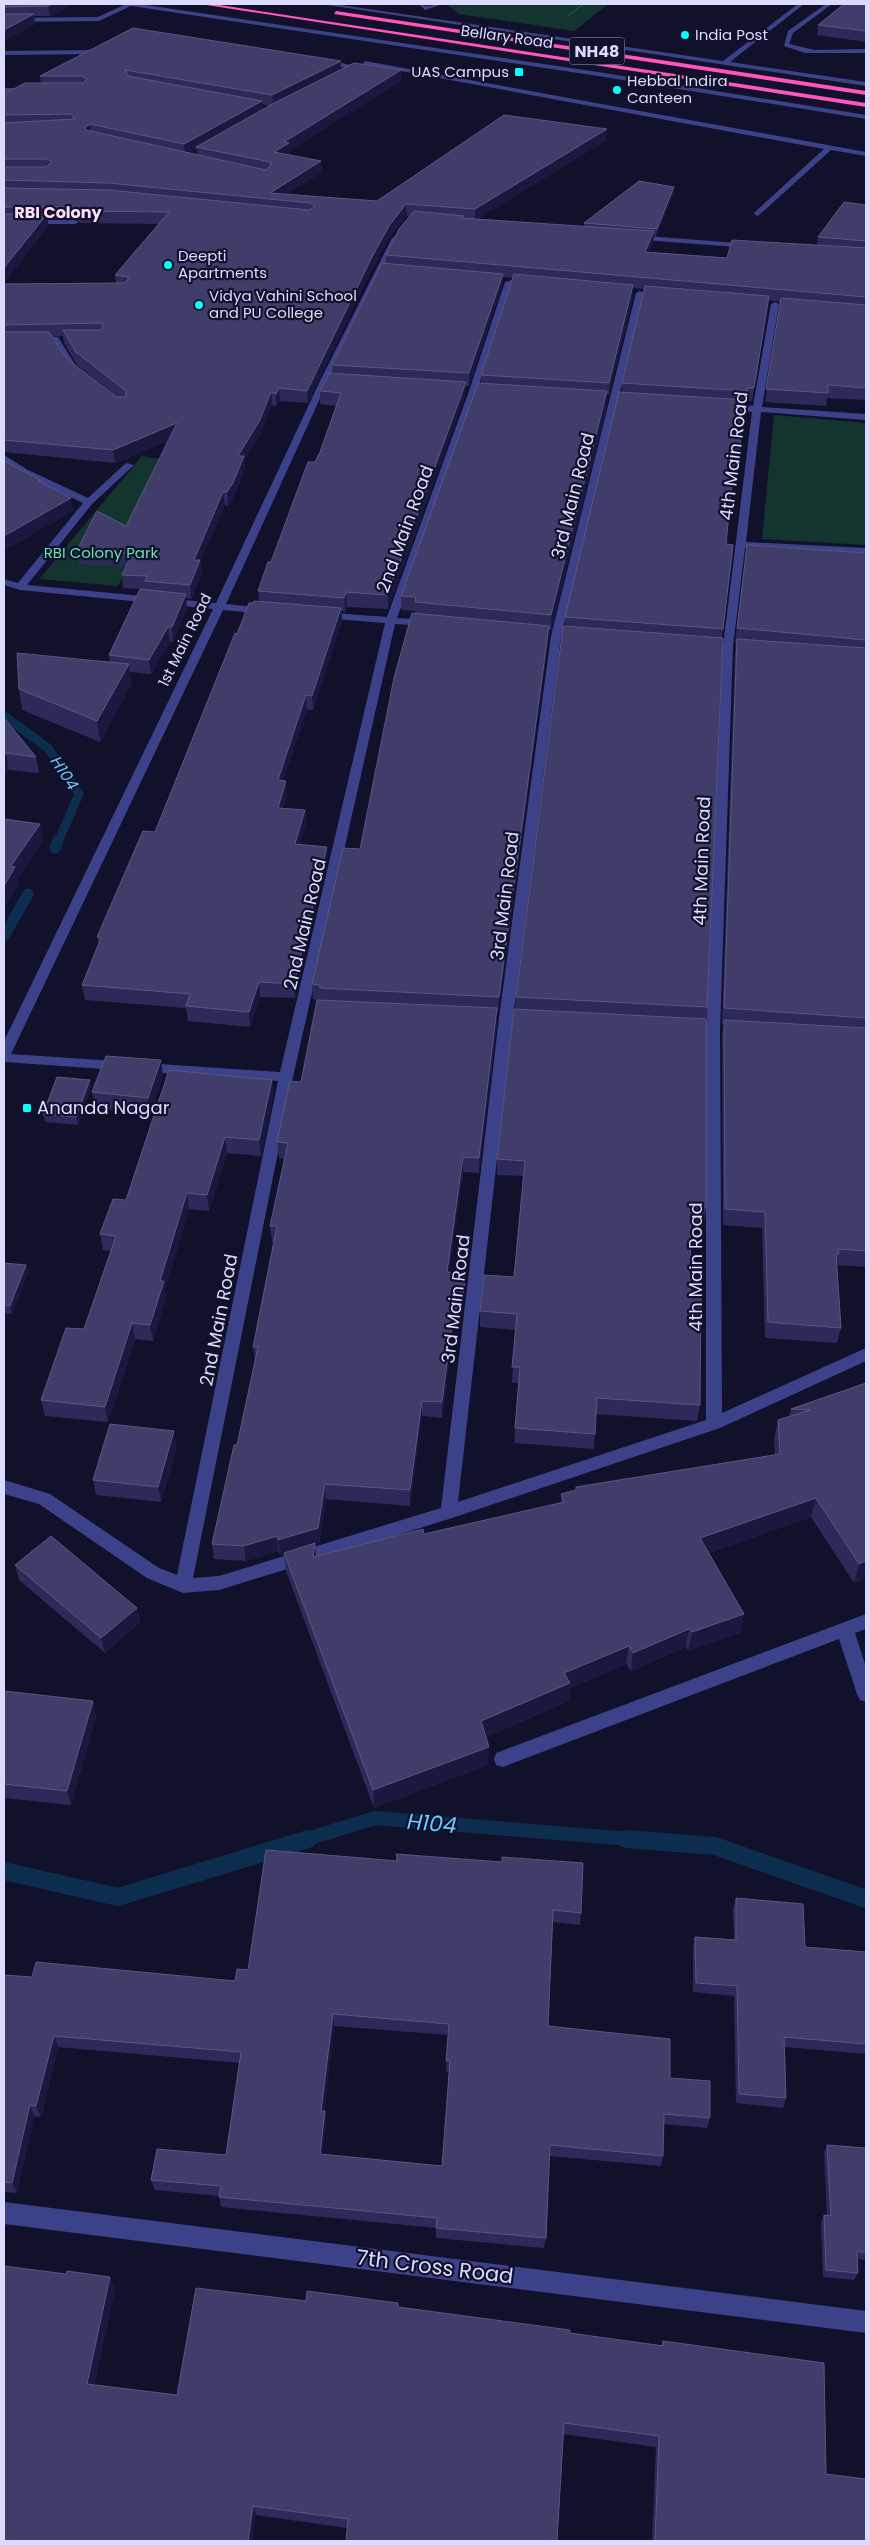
<svg xmlns="http://www.w3.org/2000/svg" width="870" height="2545" font-family="Poppins,sans-serif">
<rect width="100%" height="100%" fill="#12112b"/>
<g fill="#14352f">
<path d="M 449,4 L 608,4 L 574,31 L 459,14 L 447,5 Z"/>
<path d="M 774,415 L 866,423 L 866,545 L 762,539 Z"/>
<path d="M 142,456 L 169,461 L 132,563 L 118,586 L 39,579 Z"/>
</g>
<g fill="none" stroke-linecap="round" stroke-linejoin="round">
<path stroke="#0c2d4e" stroke-width="9" d="M 4,716 L 48,748 L 79,794 L 58,842"/>
<g stroke="#0c2d4e" stroke-width="11">
<path d="M 55,848 L 58,840"/>
<path d="M 4,936 L 28,894"/>
</g>
<path stroke="#0c2d4e" stroke-width="14" d="M 304,1840 L 375,1818 L 642,1840"/>
<g stroke="#0c2d4e" stroke-width="18">
<path d="M 626,1839 L 715,1846 L 866,1899"/>
<path d="M 4,1871 L 118,1897 L 308,1839"/>
</g>
<path stroke="#30bea3" stroke-width="1" stroke-dasharray="1 2" stroke-linecap="butt" d="M 569,15 L 584,4"/>
<g fill="#3c428a" fill-rule="evenodd">
<path d="M 126,4 L 139,4 L 598,72 L 866,115 L 866,119 L 598,76 L 131,6 L 99,21 L 4,22 L 4,18 L 98,17 Z"/>
<path d="M 321,4 L 334,4 L 723,61 L 798,4 L 804,4 L 730,62 L 866,82 L 866,86 Z"/>
<path d="M 419,4 L 426,6 L 443,4 L 425,10 Z"/>
<path d="M 826,4 L 832,4 L 793,33 L 789,44 L 815,50 L 866,49 L 866,53 L 805,53 L 784,46 L 788,31 Z"/>
<path d="M 4,51 L 99,50 L 102,52 L 99,54 L 4,55 Z"/>
<path d="M 321,59 L 356,66 L 359,68 L 356,70 L 319,62 Z"/>
<path d="M 365,61 L 866,152 L 866,156 L 831,150 L 758,216 L 754,214 L 755,212 L 824,149 L 363,64 Z"/>
<path d="M 4,88 L 31,88 L 34,90 L 4,92 Z"/>
<path d="M 4,220 L 75,220 L 79,222 L 75,224 L 4,224 Z"/>
<path d="M 634,235 L 750,244 L 754,246 L 750,248 L 631,239 L 631,235 Z"/>
<path d="M 396,236 L 400,238 L 328,381 L 226,604 L 266,608 L 271,611 L 266,614 L 223,610 L 11,1054 L 280,1072 L 385,623 L 322,618 L 317,615 L 322,612 L 387,617 L 469,391 L 505,282 L 512,280 L 477,391 L 397,618 L 428,620 L 433,623 L 428,626 L 395,624 L 293,1077 L 193,1578 L 219,1576 L 441,1508 L 499,1018 L 551,636 L 636,293 L 640,291 L 644,293 L 561,636 L 513,1018 L 458,1502 L 706,1420 L 706,1030 L 723,646 L 752,412 L 725,410 L 721,407 L 725,404 L 753,406 L 771,304 L 775,302 L 779,304 L 762,407 L 866,414 L 866,420 L 761,412 L 746,542 L 866,548 L 866,554 L 745,548 L 733,646 L 720,1030 L 722,1413 L 866,1348 L 866,1361 L 720,1428 L 449,1519 L 219,1590 L 183,1593 L 147,1578 L 39,1504 L 4,1494 L 4,1480 L 50,1494 L 159,1568 L 177,1575 L 278,1081 L 4,1062 L 4,1041 L 213,609 L 20,590 L 4,585 L 4,579 L 18,583 L 83,503 L 22,474 L 4,462 L 4,455 L 28,470 L 88,498 L 126,463 L 134,465 L 92,504 L 27,585 L 216,603 L 320,381 L 392,238 Z"/>
<path d="M 58,337 L 76,366 L 84,373 L 83,375 C 68,376 59,352 52,342 L 4,343 L 4,339 Z"/>
<path d="M 866,1614 L 866,1629 L 855,1633 L 866,1667 L 866,1702 L 860,1700 L 857,1694 L 839,1639 L 503,1767 L 496,1765 L 494,1759 L 496,1753 Z"/>
<path d="M 4,2202 L 866,2311 L 866,2333 L 4,2224 Z"/>
</g>
<g fill="#ff55bc" fill-rule="evenodd">
<path d="M 200,4 L 213,4 L 866,103 L 866,107 Z"/>
<path d="M 336,11 L 866,91 L 866,95 L 334,14 Z"/>
</g>
</g>
<g fill="#2d2a59" fill-rule="evenodd">
<path d="M 4,4 L 72,4 L 50,16 L 34,16 L 35,24 L 4,41 Z"/>
<path d="M 866,4 L 866,42 L 817,35 L 818,25 Z"/>
<path d="M 133,28 L 401,81 L 290,150 L 290,154 L 289,155 L 322,172 L 287,194 L 377,201 L 607,129 L 607,140 L 477,219 L 584,227 L 584,223 L 673,194 L 656,236 L 654,236 L 653,243 L 649,252 L 727,258 L 817,245 L 818,237 L 866,205 L 866,400 L 827,398 L 826,406 L 765,402 L 780,302 L 769,300 L 752,401 L 746,401 L 736,475 L 732,475 L 726,544 L 733,545 L 722,638 L 707,1007 L 706,1019 L 706,1208 L 704,1223 L 691,1223 L 690,1291 L 700,1405 L 697,1421 L 596,1414 L 594,1449 L 514,1443 L 519,1383 L 512,1383 L 515,1330 L 480,1327 L 480,1311 L 514,1277 L 523,1176 L 497,1175 L 497,1159 L 515,1009 L 516,997 L 565,626 L 565,617 L 622,392 L 622,383 L 644,289 L 633,288 L 633,297 L 609,395 L 607,395 L 607,405 L 551,630 L 548,630 L 548,641 L 498,1012 L 497,1012 L 497,1024 L 479,1173 L 463,1172 L 449,1272 L 465,1289 L 461,1326 L 454,1325 L 442,1418 L 422,1416 L 410,1506 L 326,1499 L 319,1543 L 315,1545 L 316,1556 L 424,1534 L 561,1503 L 561,1494 L 576,1491 L 576,1487 L 775,1455 L 774,1439 L 778,1420 L 789,1417 L 791,1409 L 866,1383 L 866,1578 L 854,1583 L 811,1517 L 709,1553 L 740,1633 L 688,1651 L 686,1647 L 631,1671 L 626,1664 L 570,1688 L 569,1701 L 486,1737 L 488,1765 L 374,1808 L 286,1571 L 284,1554 L 280,1555 L 278,1551 L 246,1561 L 214,1559 L 212,1544 L 237,1445 L 255,1361 L 253,1347 L 274,1242 L 272,1242 L 270,1226 L 285,1159 L 279,1158 L 277,1142 L 301,1082 L 317,1000 L 313,999 L 312,984 L 360,849 L 415,613 L 415,611 L 401,610 L 401,596 L 481,383 L 481,375 L 513,278 L 503,277 L 502,286 L 469,386 L 465,386 L 465,395 L 388,609 L 347,607 L 345,612 L 341,611 L 342,621 L 313,710 L 307,710 L 283,780 L 287,795 L 283,809 L 305,810 L 306,825 L 300,844 L 327,861 L 295,998 L 260,997 L 250,1027 L 188,1021 L 186,1008 L 85,1000 L 82,985 L 99,944 L 97,937 L 155,832 L 237,634 L 253,603 L 259,601 L 258,591 L 271,562 L 315,462 L 320,452 L 337,406 L 320,404 L 320,391 L 333,373 L 332,365 L 386,263 L 386,255 L 410,216 L 407,216 L 389,238 L 372,269 L 308,403 L 280,401 L 276,406 L 272,405 L 261,433 L 245,459 L 245,469 L 234,496 L 228,506 L 225,505 L 200,561 L 202,574 L 191,599 L 186,598 L 187,609 L 173,642 L 170,642 L 151,674 L 130,672 L 131,685 L 100,742 L 22,710 L 19,689 L 110,662 L 109,655 L 140,589 L 123,588 L 122,575 L 125,567 L 79,564 L 77,550 L 126,526 L 169,440 L 115,463 L 4,452 L 4,284 L 116,283 L 115,275 L 159,224 L 80,223 L 75,218 L 47,218 L 48,226 L 4,283 L 4,94 L 41,83 L 40,76 ZM 262,104 L 270,106 L 262,110 ZM 196,148 L 197,154 L 189,153 L 191,151 ZM 63,336 L 64,343 L 77,365 L 118,397 L 117,397 L 67,359 L 53,337 Z"/>
<path d="M 747,545 L 866,553 L 866,1267 L 837,1265 L 841,1328 L 837,1343 L 765,1338 L 762,1228 L 723,1225 L 722,1036 L 724,1024 L 722,1024 L 735,654 L 736,643 L 735,643 Z"/>
<path d="M 4,718 L 36,757 L 39,773 L 9,770 L 4,777 Z"/>
<path d="M 161,1060 L 163,1076 L 150,1114 L 95,1108 L 92,1092 Z"/>
<path d="M 272,1080 L 273,1096 L 261,1156 L 227,1153 L 209,1211 L 189,1209 L 165,1289 L 166,1297 L 153,1341 L 135,1339 L 108,1422 L 45,1416 L 41,1400 L 84,1329 L 111,1251 L 103,1250 L 100,1234 L 126,1200 Z"/>
<path d="M 91,1088 L 78,1125 L 45,1122 L 43,1114 Z"/>
<path d="M 4,1263 L 26,1265 L 28,1273 L 12,1314 L 4,1313 Z"/>
<path d="M 177,1447 L 161,1502 L 96,1495 L 93,1480 Z"/>
<path d="M 15,1565 L 137,1608 L 140,1622 L 105,1653 L 19,1580 Z"/>
<path d="M 4,1691 L 93,1701 L 96,1716 L 71,1805 L 4,1798 Z"/>
<path d="M 396,1854 L 581,1913 L 580,1925 L 553,1922 L 548,2026 L 670,2078 L 710,2118 L 707,2128 L 664,2124 L 663,2156 L 661,2166 L 549,2156 L 546,2238 L 544,2248 L 436,2238 L 436,2228 L 221,2207 L 219,2196 L 155,2190 L 151,2180 L 226,2155 L 240,2063 L 58,2047 L 41,2117 L 34,2116 L 17,2193 L 4,2192 L 4,1975 L 32,1977 L 235,1981 L 248,1970 L 396,1861 ZM 334,2026 L 448,2035 L 446,2072 L 449,2072 L 442,2166 L 322,2155 L 326,2122 L 325,2111 L 324,2111 Z"/>
<path d="M 736,1898 L 805,1947 L 866,1952 L 866,2054 L 785,2047 L 786,2098 L 783,2108 L 736,2103 L 734,1996 L 693,1992 L 693,1947 L 695,1937 L 734,1940 L 733,1908 Z"/>
<path d="M 827,2145 L 866,2148 L 866,2260 L 857,2259 L 858,2273 L 854,2280 L 823,2277 L 821,2223 L 824,2215 L 827,2216 L 824,2152 Z"/>
<path d="M 66,2274 L 110,2277 L 115,2289 L 94,2385 L 177,2395 L 306,2301 L 398,2303 L 398,2307 L 570,2333 L 661,2345 L 663,2341 L 826,2474 L 866,2541 L 652,2541 L 656,2447 L 563,2434 L 347,2528 L 256,2515 L 4,2541 Z"/>
</g>
<g fill="#1a183f">
<path d="M 52,4 L 72,4 L 50,16 L 48,6 Z"/>
<path d="M 34,14 L 35,24 L 4,41 L 4,30 Z"/>
<path d="M 341,61 L 341,71 L 273,106 L 272,95 Z"/>
<path d="M 401,70 L 401,81 L 290,150 L 290,154 L 275,163 L 274,152 L 284,142 Z"/>
<path d="M 262,101 L 263,112 L 196,147 L 196,148 L 185,155 L 184,144 Z"/>
<path d="M 90,124 L 91,135 L 85,128 Z"/>
<path d="M 607,129 L 607,140 L 475,221 L 475,209 Z"/>
<path d="M 321,161 L 322,172 L 278,200 L 270,193 Z"/>
<path d="M 674,187 L 673,194 L 656,236 L 657,229 Z"/>
<path d="M 406,204 L 407,216 L 389,238 L 372,269 L 308,403 L 307,391 L 372,257 L 389,226 Z"/>
<path d="M 47,214 L 48,226 L 4,283 L 4,268 Z"/>
<path d="M 654,231 L 653,243 L 645,264 L 645,252 Z"/>
<path d="M 503,274 L 502,286 L 469,386 L 469,373 Z"/>
<path d="M 633,285 L 633,297 L 609,395 L 609,383 Z"/>
<path d="M 769,296 L 768,309 L 752,401 L 754,388 Z"/>
<path d="M 466,382 L 465,395 L 388,609 L 388,595 Z"/>
<path d="M 279,388 L 280,401 L 276,406 L 276,394 Z"/>
<path d="M 607,391 L 607,405 L 551,630 L 551,615 Z"/>
<path d="M 271,392 L 272,405 L 261,433 L 245,459 L 245,469 L 234,496 L 228,506 L 227,492 L 238,456 Z"/>
<path d="M 177,423 L 178,436 L 115,463 L 113,450 Z"/>
<path d="M 223,492 L 225,505 L 200,561 L 202,574 L 191,599 L 190,585 L 194,560 Z"/>
<path d="M 71,498 L 73,511 L 4,551 L 4,536 Z"/>
<path d="M 346,592 L 347,607 L 345,612 L 344,598 Z"/>
<path d="M 186,594 L 187,609 L 173,642 L 172,627 Z"/>
<path d="M 341,608 L 342,621 L 313,710 L 312,696 Z"/>
<path d="M 549,626 L 548,641 L 498,1012 L 499,997 Z"/>
<path d="M 168,627 L 170,642 L 151,674 L 149,660 Z"/>
<path d="M 129,664 L 131,685 L 100,742 L 97,721 Z"/>
<path d="M 306,695 L 307,710 L 279,794 L 278,780 Z"/>
<path d="M 6,753 L 9,770 L 4,777 L 4,756 Z"/>
<path d="M 286,781 L 287,795 L 279,823 L 278,808 Z"/>
<path d="M 305,810 L 306,825 L 296,859 L 295,844 Z"/>
<path d="M 40,824 L 43,841 L 18,879 L 19,884 L 4,909 L 4,886 L 11,866 Z"/>
<path d="M 327,847 L 327,861 L 295,998 L 294,984 Z"/>
<path d="M 259,982 L 260,997 L 250,1027 L 249,1012 Z"/>
<path d="M 497,1008 L 497,1024 L 479,1173 L 479,1158 Z"/>
<path d="M 161,1060 L 163,1076 L 150,1114 L 148,1098 Z"/>
<path d="M 90,1080 L 91,1088 L 78,1125 L 76,1117 Z"/>
<path d="M 272,1080 L 273,1096 L 261,1156 L 259,1140 Z"/>
<path d="M 225,1137 L 227,1153 L 209,1211 L 207,1195 Z"/>
<path d="M 463,1157 L 463,1172 L 447,1288 L 447,1272 Z"/>
<path d="M 187,1193 L 189,1209 L 165,1289 L 166,1297 L 153,1341 L 150,1325 L 160,1281 Z"/>
<path d="M 26,1265 L 28,1273 L 12,1314 L 10,1306 Z"/>
<path d="M 466,1273 L 465,1289 L 461,1326 L 461,1310 Z"/>
<path d="M 454,1309 L 454,1325 L 442,1418 L 442,1402 Z"/>
<path d="M 132,1323 L 135,1339 L 108,1422 L 105,1407 Z"/>
<path d="M 422,1401 L 422,1416 L 410,1506 L 410,1490 Z"/>
<path d="M 174,1431 L 177,1447 L 161,1502 L 158,1487 Z"/>
<path d="M 325,1484 L 326,1499 L 319,1543 L 315,1545 L 316,1562 L 313,1557 L 315,1545 L 280,1555 L 278,1540 Z"/>
<path d="M 816,1498 L 811,1517 L 697,1557 L 700,1538 Z"/>
<path d="M 277,1536 L 278,1551 L 246,1561 L 244,1546 Z"/>
<path d="M 866,1561 L 866,1578 L 854,1583 L 859,1564 Z"/>
<path d="M 137,1608 L 140,1622 L 105,1653 L 101,1638 Z"/>
<path d="M 744,1614 L 740,1633 L 688,1651 L 692,1632 Z"/>
<path d="M 689,1629 L 686,1647 L 631,1671 L 633,1653 Z"/>
<path d="M 629,1646 L 626,1664 L 570,1688 L 569,1701 L 481,1739 L 481,1721 L 564,1673 Z"/>
<path d="M 93,1701 L 96,1716 L 71,1805 L 67,1791 Z"/>
<path d="M 489,1747 L 488,1765 L 374,1808 L 373,1790 Z"/>
<path d="M 333,2014 L 334,2026 L 323,2122 L 321,2111 Z"/>
<path d="M 54,2036 L 58,2047 L 41,2117 L 36,2106 Z"/>
<path d="M 30,2105 L 34,2116 L 17,2193 L 12,2183 Z"/>
<path d="M 325,2111 L 326,2122 L 321,2165 L 320,2154 Z"/>
<path d="M 110,2277 L 115,2289 L 92,2395 L 87,2384 Z"/>
<path d="M 253,2506 L 256,2515 L 252,2541 L 248,2541 Z"/>
</g>
<g fill="#403d6a" stroke="#585682" fill-rule="evenodd">
<path d="M 4,4 L 52,4 L 48,6 L 4,7 Z"/>
<path d="M 844,4 L 866,4 L 866,31 L 818,25 Z"/>
<path d="M 4,14 L 34,14 L 4,30 Z"/>
<path d="M 133,28 L 341,61 L 272,95 L 125,70 L 128,76 L 262,101 L 184,144 L 90,124 L 85,128 L 86,130 L 266,170 L 271,165 L 270,162 L 196,147 L 276,102 L 354,63 L 401,70 L 284,142 L 289,143 L 274,152 L 321,161 L 270,193 L 377,201 L 504,115 L 607,129 L 475,209 L 406,204 L 389,226 L 372,257 L 307,391 L 279,388 L 276,394 L 271,392 L 260,420 L 238,456 L 244,456 L 233,483 L 227,492 L 223,492 L 194,560 L 200,560 L 190,585 L 145,581 L 147,576 L 122,575 L 132,554 L 77,550 L 97,511 L 126,526 L 177,423 L 113,450 L 4,440 L 4,332 L 49,332 L 67,359 L 117,397 L 126,397 L 126,391 L 76,352 L 63,330 L 102,330 L 103,323 L 4,325 L 4,284 L 124,283 L 128,280 L 128,277 L 115,275 L 169,212 L 79,211 L 74,207 L 4,207 L 4,188 L 108,190 L 309,210 L 315,207 L 310,203 L 108,183 L 4,180 L 4,167 L 46,167 L 52,162 L 47,159 L 4,159 L 4,123 L 75,119 L 71,114 L 4,115 L 4,94 L 25,83 L 83,83 L 87,79 L 82,76 L 40,76 Z"/>
<path d="M 639,181 L 674,187 L 657,229 L 584,223 Z"/>
<path d="M 844,202 L 866,205 L 866,241 L 818,237 Z"/>
<path d="M 414,211 L 464,216 L 460,218 L 654,231 L 645,252 L 727,258 L 732,240 L 866,248 L 866,297 L 386,255 L 399,229 Z"/>
<path d="M 4,214 L 47,214 L 4,268 Z"/>
<path d="M 382,263 L 503,274 L 469,373 L 332,365 Z"/>
<path d="M 514,274 L 633,285 L 609,383 L 481,375 Z"/>
<path d="M 645,286 L 769,296 L 754,388 L 747,388 L 747,391 L 622,383 Z"/>
<path d="M 781,298 L 866,305 L 866,388 L 828,385 L 828,393 L 766,389 Z"/>
<path d="M 329,373 L 466,382 L 388,595 L 346,592 L 344,598 L 258,591 L 268,562 L 271,562 L 308,462 L 315,462 L 320,452 L 341,393 L 320,391 Z"/>
<path d="M 478,383 L 607,391 L 551,615 L 415,602 L 416,597 L 401,596 Z"/>
<path d="M 619,392 L 745,400 L 738,462 L 734,461 L 726,544 L 733,545 L 723,629 L 565,617 Z"/>
<path d="M 4,461 L 41,480 L 38,481 L 71,498 L 4,536 Z"/>
<path d="M 747,545 L 866,553 L 866,640 L 737,628 Z"/>
<path d="M 140,589 L 186,594 L 172,627 L 168,627 L 149,660 L 109,655 Z"/>
<path d="M 254,601 L 341,608 L 312,696 L 306,695 L 278,780 L 286,781 L 278,808 L 305,810 L 295,844 L 327,847 L 294,984 L 259,982 L 249,1012 L 186,1006 L 190,994 L 82,985 L 101,938 L 97,937 L 143,831 L 155,832 L 235,633 L 237,634 L 249,603 L 253,603 Z"/>
<path d="M 412,613 L 549,626 L 499,997 L 320,988 L 320,985 L 312,984 L 343,848 L 360,849 L 394,678 Z"/>
<path d="M 563,626 L 723,638 L 707,1007 L 516,997 Z"/>
<path d="M 737,639 L 866,648 L 866,1018 L 724,1008 Z"/>
<path d="M 17,653 L 129,664 L 97,721 L 19,689 Z"/>
<path d="M 4,718 L 36,757 L 6,753 L 4,756 Z"/>
<path d="M 4,819 L 40,824 L 11,866 L 15,867 L 4,886 Z"/>
<path d="M 317,1000 L 497,1008 L 479,1158 L 463,1157 L 447,1272 L 466,1273 L 461,1310 L 454,1309 L 442,1402 L 422,1401 L 410,1490 L 325,1484 L 318,1528 L 278,1540 L 277,1536 L 244,1546 L 212,1544 L 234,1445 L 237,1445 L 258,1347 L 253,1347 L 277,1226 L 270,1226 L 288,1143 L 277,1142 L 290,1081 L 301,1082 Z"/>
<path d="M 514,1009 L 706,1019 L 706,1208 L 691,1207 L 690,1291 L 701,1291 L 700,1405 L 597,1398 L 595,1434 L 515,1428 L 520,1367 L 512,1367 L 517,1314 L 480,1311 L 484,1275 L 514,1277 L 525,1161 L 497,1159 Z"/>
<path d="M 724,1020 L 866,1028 L 866,1251 L 838,1249 L 839,1254 L 836,1254 L 841,1328 L 768,1322 L 765,1212 L 725,1209 Z"/>
<path d="M 106,1056 L 161,1060 L 148,1098 L 92,1092 Z"/>
<path d="M 169,1070 L 272,1080 L 259,1140 L 225,1137 L 207,1195 L 187,1193 L 160,1281 L 164,1281 L 150,1325 L 132,1323 L 105,1407 L 41,1400 L 66,1328 L 84,1329 L 116,1236 L 100,1234 L 113,1199 L 126,1200 Z"/>
<path d="M 57,1077 L 90,1080 L 76,1117 L 43,1114 Z"/>
<path d="M 4,1263 L 26,1265 L 10,1306 L 4,1305 Z"/>
<path d="M 866,1383 L 866,1561 L 859,1564 L 816,1498 L 700,1538 L 744,1614 L 692,1632 L 689,1629 L 633,1653 L 629,1646 L 564,1673 L 570,1683 L 481,1721 L 489,1747 L 373,1790 L 284,1553 L 315,1543 L 313,1557 L 423,1529 L 424,1534 L 564,1502 L 561,1494 L 576,1490 L 576,1487 L 780,1454 L 778,1420 L 810,1410 L 791,1409 Z"/>
<path d="M 110,1424 L 174,1431 L 158,1487 L 93,1480 Z"/>
<path d="M 51,1536 L 137,1608 L 101,1638 L 15,1565 Z"/>
<path d="M 4,1691 L 93,1701 L 67,1791 L 4,1784 Z"/>
<path d="M 266,1850 L 398,1861 L 396,1854 L 502,1862 L 502,1857 L 583,1863 L 581,1913 L 553,1910 L 548,2026 L 670,2039 L 670,2078 L 710,2081 L 710,2118 L 664,2114 L 663,2156 L 550,2145 L 546,2238 L 436,2228 L 437,2218 L 219,2197 L 221,2186 L 151,2180 L 157,2149 L 226,2155 L 241,2052 L 54,2036 L 36,2106 L 30,2105 L 12,2183 L 4,2182 L 4,1975 L 32,1977 L 36,1962 L 235,1981 L 237,1969 L 248,1970 ZM 333,2014 L 449,2024 L 446,2061 L 450,2061 L 442,2166 L 320,2154 L 325,2111 L 321,2111 Z"/>
<path d="M 736,1898 L 803,1904 L 805,1947 L 866,1952 L 866,2044 L 784,2037 L 786,2098 L 739,2094 L 737,1986 L 696,1983 L 695,1937 L 736,1940 Z"/>
<path d="M 827,2145 L 866,2148 L 866,2252 L 857,2252 L 858,2273 L 826,2270 L 824,2215 L 831,2216 Z"/>
<path d="M 4,2266 L 66,2274 L 67,2271 L 110,2277 L 87,2384 L 177,2395 L 196,2288 L 306,2301 L 307,2291 L 398,2303 L 398,2307 L 570,2330 L 570,2333 L 663,2346 L 663,2341 L 824,2363 L 826,2474 L 866,2479 L 866,2541 L 655,2541 L 659,2436 L 564,2423 L 557,2541 L 346,2541 L 348,2519 L 253,2506 L 248,2541 L 4,2541 Z"/>
</g>
<g fill="#06fff8" stroke="#12112b" stroke-width="2">
<circle cx="685" cy="35" r="5"/>
<rect x="514" y="67" width="10" height="10" rx="2.5"/>
<circle cx="617" cy="90" r="5"/>
<circle cx="168" cy="265" r="5"/>
<circle cx="199" cy="305" r="5"/>
<rect x="22" y="1103" width="10" height="10" rx="2.5"/>
</g>
<g text-anchor="middle" stroke-width="4.5" stroke-linejoin="round" paint-order="stroke">
<g font-size="15" fill="#dadbff" stroke="#12112b" text-anchor="start">
<text x="695" y="40">India Post</text>
<text x="509" y="77" text-anchor="end">UAS Campus</text>
<text x="627" y="86">Hebbal Indira<tspan x="627" dy="17">Canteen</tspan></text>
<text x="178" y="261">Deepti<tspan x="178" dy="17">Apartments</tspan></text>
<text x="209" y="301">Vidya Vahini School<tspan x="209" dy="17">and PU College</tspan></text>
</g>
<g font-size="15" fill="#dadbff" stroke="#12112b">
<text transform="translate(507 37) rotate(8)" y="5">Bellary Road</text>
<text transform="translate(185 640) rotate(-64)" y="5">1st Main Road</text>
</g>
<g font-size="15" fill="#64e2b2" stroke="#12112b">
<text x="101" y="558">RBI Colony Park</text>
</g>
<rect fill="#12112b" stroke="#9e9ebf" stroke-width="1" x="569.5" y="37.5" width="55" height="27" rx="4"/>
<g font-size="16" font-weight="bold" fill="#dadbff">
<text x="597" y="57">NH48</text>
</g>
<g font-size="16" font-weight="bold" fill="#ffdcf7" stroke="#12112b">
<text x="58" y="218">RBI Colony</text>
</g>
<g font-size="16" font-style="italic" fill="#68ccff" stroke="#12112b">
<text transform="translate(65 773) rotate(57)" y="6">H104</text>
</g>
<g font-size="18" fill="#dadbff" stroke="#12112b">
<text transform="translate(734 456) rotate(-83)" y="6">4th Main Road</text>
<text transform="translate(573 496) rotate(-76)" y="6">3rd Main Road</text>
<text transform="translate(405 529) rotate(-70)" y="6">2nd Main Road</text>
<text transform="translate(702 861) rotate(-88)" y="6">4th Main Road</text>
<text transform="translate(505 896) rotate(-83)" y="6">3rd Main Road</text>
<text transform="translate(305 924) rotate(-77)" y="6">2nd Main Road</text>
<text transform="translate(696 1267) rotate(-90)" y="6">4th Main Road</text>
<text transform="translate(456 1299) rotate(-83)" y="6">3rd Main Road</text>
<text transform="translate(219 1320) rotate(-79)" y="6">2nd Main Road</text>
</g>
<g font-size="18" fill="#dadbff" stroke="#12112b" text-anchor="start">
<text x="37" y="1114">Ananda Nagar</text>
</g>
<g font-size="21" fill="#dadbff" stroke="#12112b">
<text transform="translate(435 2267) rotate(7)" y="7">7th Cross Road</text>
</g>
<g font-size="22" font-style="italic" fill="#68ccff" stroke="#12112b">
<text transform="translate(432 1823) rotate(5)" y="8">H104</text>
</g>
</g>
<rect width="870" height="2545" fill="none" stroke="#dadbff" stroke-width="10"/>
</svg>
